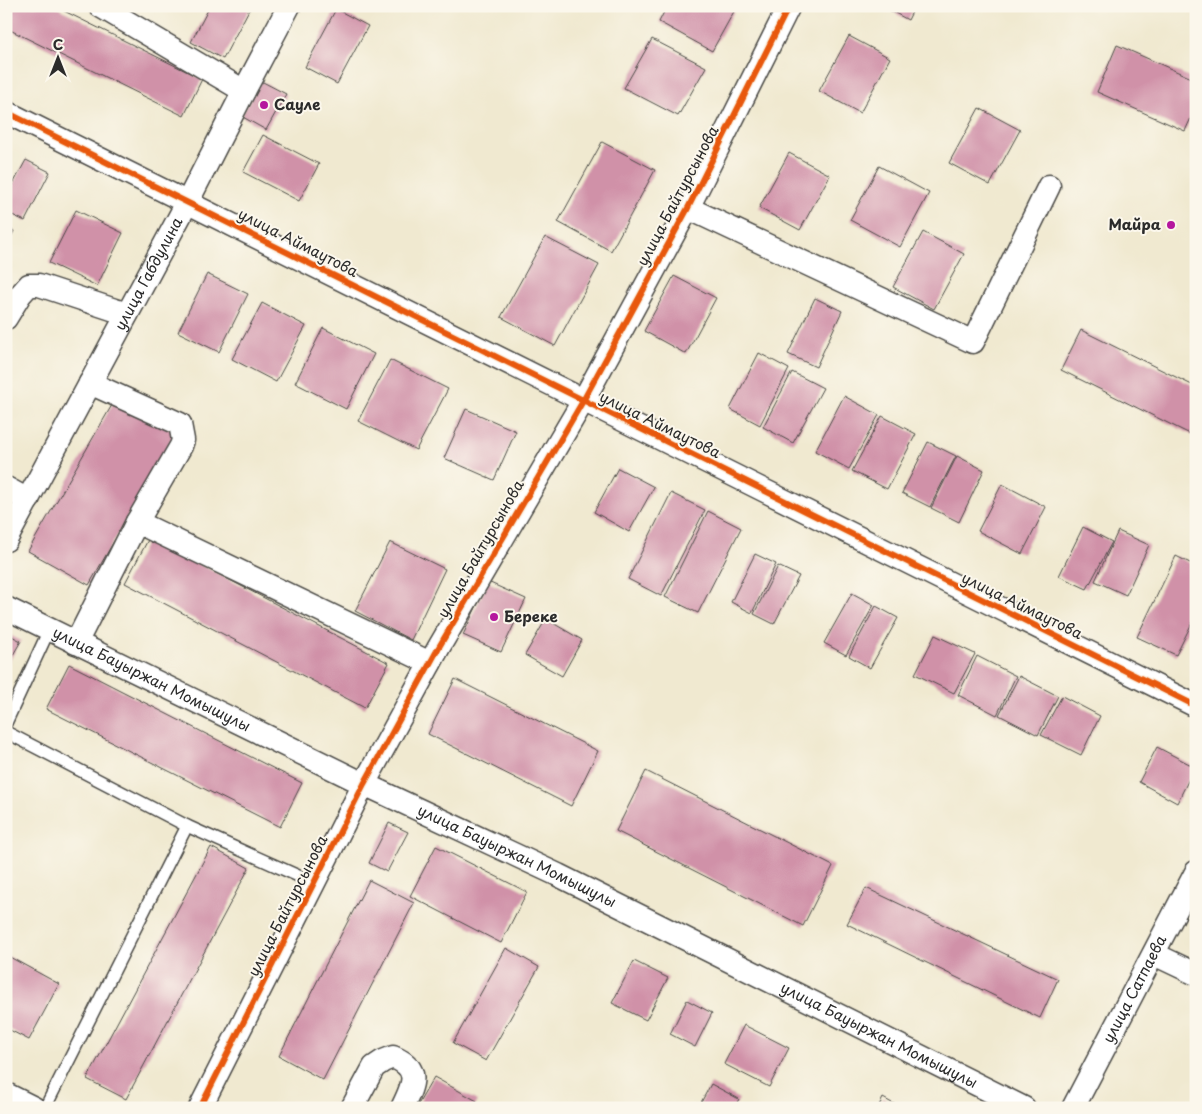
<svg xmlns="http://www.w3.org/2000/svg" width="1202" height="1114" font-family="'Playpen Sans',sans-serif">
<rect width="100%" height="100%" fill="#fbf7ec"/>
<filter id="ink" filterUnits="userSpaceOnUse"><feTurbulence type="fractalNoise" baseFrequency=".02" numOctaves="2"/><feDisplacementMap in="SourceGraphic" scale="10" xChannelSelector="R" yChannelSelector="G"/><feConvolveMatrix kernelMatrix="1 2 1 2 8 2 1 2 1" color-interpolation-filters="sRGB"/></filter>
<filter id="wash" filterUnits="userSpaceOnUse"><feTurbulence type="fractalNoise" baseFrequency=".0096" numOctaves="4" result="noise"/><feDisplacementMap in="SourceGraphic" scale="20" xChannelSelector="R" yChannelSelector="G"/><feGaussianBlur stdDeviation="1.12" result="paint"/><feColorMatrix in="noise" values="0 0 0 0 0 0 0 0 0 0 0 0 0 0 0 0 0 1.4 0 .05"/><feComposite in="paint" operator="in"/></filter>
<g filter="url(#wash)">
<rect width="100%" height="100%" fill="#f0e9d0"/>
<g id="blocks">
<g fill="#d091a8">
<path d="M 6,6 L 54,6 L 202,79 L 184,116 L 6,28 Z"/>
<path d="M 210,6 L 251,6 L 223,59 L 191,42 Z"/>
<path d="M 667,6 L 737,6 L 712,51 L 659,22 Z"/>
<path d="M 882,6 L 915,6 L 908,20 Z"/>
<path d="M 336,9 L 368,26 L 337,84 L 305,67 Z"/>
<path d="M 849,36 L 890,58 L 860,113 L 819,91 Z"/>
<path d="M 652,39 L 706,67 L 678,116 L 624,88 Z"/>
<path d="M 1117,45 L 1196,80 L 1196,107 L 1185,131 L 1097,92 Z"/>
<path d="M 261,81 L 286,94 L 266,130 L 241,116 Z"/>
<path d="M 979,108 L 1020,130 L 990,185 L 949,163 Z"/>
<path d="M 263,135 L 319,164 L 299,201 L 243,172 Z"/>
<path d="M 602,142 L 655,170 L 611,251 L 558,222 Z"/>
<path d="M 789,153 L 830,175 L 800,230 L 759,208 Z"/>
<path d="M 26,160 L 50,172 L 25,221 L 6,212 L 6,197 Z"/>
<path d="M 879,166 L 929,193 L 900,247 L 850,220 Z"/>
<path d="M 76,210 L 123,233 L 97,286 L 49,263 Z"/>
<path d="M 6,227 L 14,231 L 6,247 Z"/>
<path d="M 923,232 L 964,254 L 934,309 L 893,287 Z"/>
<path d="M 545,237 L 599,265 L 555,346 L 501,317 Z"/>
<path d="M 207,274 L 248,294 L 219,352 L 178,332 Z"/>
<path d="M 674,276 L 716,298 L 686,354 L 644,331 Z"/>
<path d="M 815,298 L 842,311 L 816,367 L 788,354 Z"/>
<path d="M 262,303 L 306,326 L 276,382 L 232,359 Z"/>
<path d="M 323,328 L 374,354 L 346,409 L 295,383 Z"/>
<path d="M 1081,330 L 1196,387 L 1196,437 L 1061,370 Z"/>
<path d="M 759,353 L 789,369 L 760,425 L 730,409 Z"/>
<path d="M 390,360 L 448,389 L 416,450 L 358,421 Z"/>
<path d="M 792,372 L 823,388 L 793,443 L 763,427 Z"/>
<path d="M 844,396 L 879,415 L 849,469 L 815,451 Z"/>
<path d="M 116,398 L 176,432 L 89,585 L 28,551 Z"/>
<path d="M 466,409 L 516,431 L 494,480 L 444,458 Z"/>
<path d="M 882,416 L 916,434 L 887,489 L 852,471 Z"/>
<path d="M 928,442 L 956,456 L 930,507 L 902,493 Z"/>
<path d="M 957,456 L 984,470 L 959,522 L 931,508 Z"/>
<path d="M 618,468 L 654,487 L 629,532 L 594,512 Z"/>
<path d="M 1002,484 L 1046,507 L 1022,554 L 978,531 Z"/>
<path d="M 671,493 L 705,510 L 661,596 L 628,579 Z"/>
<path d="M 708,511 L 741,528 L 698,613 L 665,597 Z"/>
<path d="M 1083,527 L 1112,542 L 1087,589 L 1059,576 Z"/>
<path d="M 1118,531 L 1149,545 L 1126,595 L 1095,581 Z"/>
<path d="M 149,538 L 389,663 L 365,708 L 125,583 Z"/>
<path d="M 390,542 L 445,569 L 411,640 L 355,611 Z"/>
<path d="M 755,554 L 776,564 L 752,613 L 731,602 Z"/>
<path d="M 1176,556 L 1196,566 L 1196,615 L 1176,655 L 1137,637 Z"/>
<path d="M 778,566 L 799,576 L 774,624 L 754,614 Z"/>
<path d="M 488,582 L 526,599 L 501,652 L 463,635 Z"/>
<path d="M 852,593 L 874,605 L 846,655 L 824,643 Z"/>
<path d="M 876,606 L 898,618 L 870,668 L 849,656 Z"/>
<path d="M 546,619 L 582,640 L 562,676 L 525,655 Z"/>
<path d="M 6,633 L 21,641 L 6,667 Z"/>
<path d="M 935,635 L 975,654 L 954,693 L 915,674 Z"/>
<path d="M 977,656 L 1016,676 L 997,715 L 958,695 Z"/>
<path d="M 69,664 L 302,783 L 280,827 L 46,709 Z"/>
<path d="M 1019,676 L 1058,696 L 1038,735 L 999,715 Z"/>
<path d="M 455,679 L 598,751 L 571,806 L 428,734 Z"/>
<path d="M 1062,696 L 1100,716 L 1081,755 L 1041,735 Z"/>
<path d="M 1157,747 L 1195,767 L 1177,803 L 1139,782 Z"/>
<path d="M 646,771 L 833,866 L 803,926 L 616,831 Z"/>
<path d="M 389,823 L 408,832 L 387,872 L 369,863 Z"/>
<path d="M 436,846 L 527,892 L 501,943 L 410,896 Z"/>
<path d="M 211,847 L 249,868 L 126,1099 L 87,1079 Z"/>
<path d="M 369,880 L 414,903 L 323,1080 L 279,1056 Z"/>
<path d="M 866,888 L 1058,979 L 1040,1018 L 847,924 Z"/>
<path d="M 506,948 L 539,967 L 486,1061 L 453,1043 Z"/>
<path d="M 6,955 L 59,984 L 29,1040 L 6,1028 Z"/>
<path d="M 634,961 L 668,978 L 646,1020 L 612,1003 Z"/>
<path d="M 687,1000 L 712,1013 L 695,1047 L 670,1034 Z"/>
<path d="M 744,1025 L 789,1048 L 769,1087 L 724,1064 Z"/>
<path d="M 434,1077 L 477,1101 L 473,1108 L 416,1108 Z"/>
<path d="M 711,1084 L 739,1099 L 734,1108 L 698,1108 Z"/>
<path d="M 883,1098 L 901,1108 L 878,1108 Z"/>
</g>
</g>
</g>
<g filter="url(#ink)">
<use href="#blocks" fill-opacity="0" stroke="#494844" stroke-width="1"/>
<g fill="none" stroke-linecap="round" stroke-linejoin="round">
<defs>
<g id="service">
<path d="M 6,723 L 49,630"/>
<path d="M 6,732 L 187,826 L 314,883"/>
<path d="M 45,1108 L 187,826"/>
</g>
<g id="minor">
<path d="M 100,6 L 244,91"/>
<path d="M 6,112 L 1196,706"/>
<path d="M 688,208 L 973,342 L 1049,186"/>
<path d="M 6,318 L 20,295 L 29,285 L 39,285 L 127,314"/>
<path d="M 6,488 L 28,500"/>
<path d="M 137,522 L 430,663"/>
<path id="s1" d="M 6,540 L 188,201 L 244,91 L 289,6"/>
<path id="s2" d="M 6,608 L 364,784 L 558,875 L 1024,1108"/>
<path d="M 76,643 L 137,522 L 181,446 L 183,440 L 180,424 L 90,383"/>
<path d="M 1154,954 L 1196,974"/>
<path d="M 6,1094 L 34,1108"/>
<path d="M 200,1108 L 364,784 L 439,647 L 583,401 L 688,208 L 789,6"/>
<path d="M 352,1108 L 374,1067 L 383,1061 L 393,1057 C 422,1069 413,1085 402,1108"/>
<path id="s3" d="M 1073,1108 L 1196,872"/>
</g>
</defs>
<use href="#service" stroke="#494844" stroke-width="14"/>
<use href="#minor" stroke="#494844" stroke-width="25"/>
<use href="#service" stroke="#fff" stroke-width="11"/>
<use href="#minor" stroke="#fff" stroke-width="22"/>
<defs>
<g id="cycleway">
<path d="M 6,112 L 1196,706"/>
<path d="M 200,1108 L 364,784 L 439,647 L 583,401 L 688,208 L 789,6"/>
</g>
</defs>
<use href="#cycleway" stroke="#fbf7ec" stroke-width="9"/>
<use href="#cycleway" stroke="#e8590c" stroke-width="6"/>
</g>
</g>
<g fill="#b5179e" stroke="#fbf7ec" stroke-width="2">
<circle cx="264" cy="105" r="5"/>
<circle cx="1171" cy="225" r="5"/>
<circle cx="494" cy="617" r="5"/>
</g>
<g text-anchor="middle" stroke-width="4" stroke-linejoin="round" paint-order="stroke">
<g font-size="15" font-weight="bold" fill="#2b2b2b" stroke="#fbf7ec" text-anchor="start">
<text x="274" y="110">Сауле</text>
<text x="1161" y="230" text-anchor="end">Майра</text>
<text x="504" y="622">Береке</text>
</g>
<g font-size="15" fill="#2b2b2b" stroke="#fbf7ec">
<text transform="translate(678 196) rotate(-62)" y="5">улица Байтурсынова</text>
<text transform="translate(298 243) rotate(27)" y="5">улица Аймаутова</text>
<text dy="5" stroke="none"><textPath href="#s1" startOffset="302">улица Габдулина</textPath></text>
<text transform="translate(660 425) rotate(26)" y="5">улица Аймаутова</text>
<text transform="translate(481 549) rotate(-60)" y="5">улица Байтурсынова</text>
<text transform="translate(1022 606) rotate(26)" y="5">улица Аймаутова</text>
<text dy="5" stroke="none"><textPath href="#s2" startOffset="162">улица Бауыржан Момышулы</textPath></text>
<text dy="5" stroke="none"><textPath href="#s2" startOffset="568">улица Бауыржан Момышулы</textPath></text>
<text transform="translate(288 906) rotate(-63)" y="5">улица Байтурсынова</text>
<text dy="5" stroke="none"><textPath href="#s3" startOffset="134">улица Сатпаева</textPath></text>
<text dy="5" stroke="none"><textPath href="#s2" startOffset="972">улица Бауыржан Момышулы</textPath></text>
</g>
</g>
<rect width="1202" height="1114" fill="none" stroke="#fbf7ec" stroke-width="25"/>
<g transform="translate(58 58)" stroke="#fbf7ec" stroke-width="4" paint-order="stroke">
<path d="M0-4L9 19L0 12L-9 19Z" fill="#2b2b2b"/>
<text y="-8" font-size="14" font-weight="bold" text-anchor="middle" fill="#2b2b2b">С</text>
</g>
</svg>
